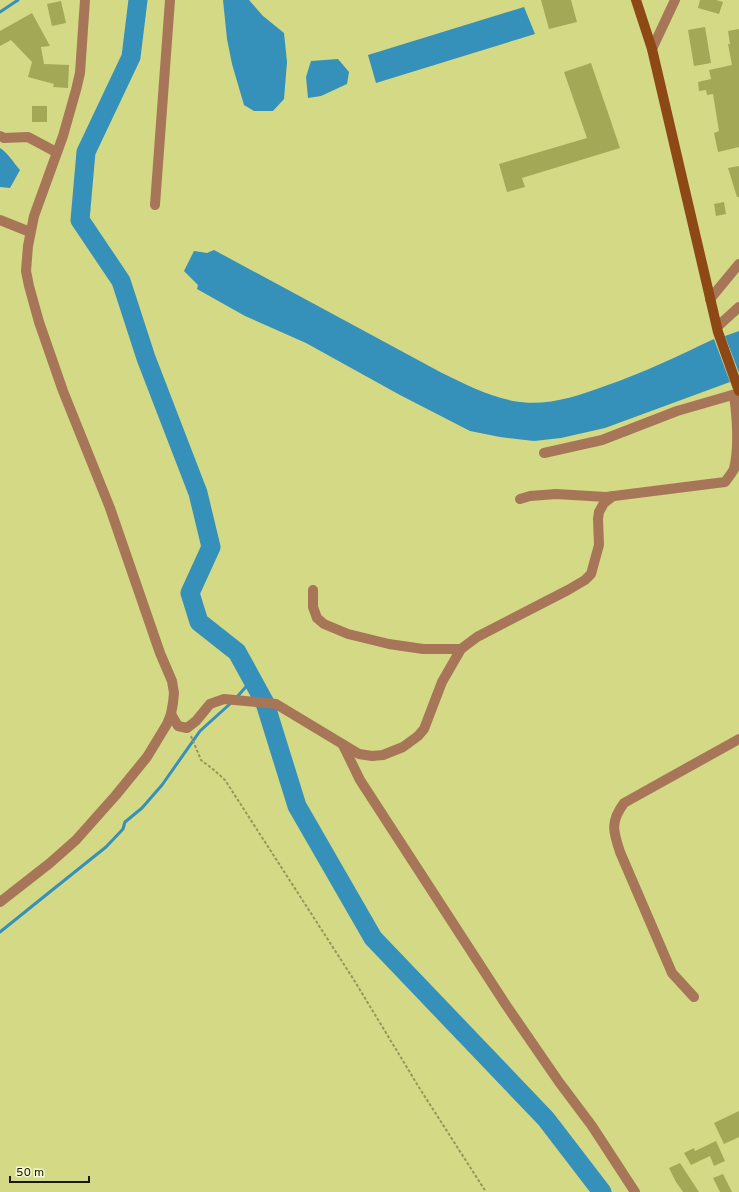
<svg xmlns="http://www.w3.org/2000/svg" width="739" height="1192" font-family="Overpass,sans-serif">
<rect width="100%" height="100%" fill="#d3d984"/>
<g fill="#3590ba">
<path d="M 223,0 L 249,0 L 263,16 L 284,33 L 287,62 L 284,99 L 273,111 L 254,111 L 244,105 L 232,64 L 227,39 Z"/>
<path d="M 524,7 L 535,34 L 376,83 L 368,55 Z"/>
<path d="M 338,59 L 349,72 L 347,84 L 321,96 L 308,98 L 306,77 L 311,61 Z"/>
<path d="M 0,148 C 8,153 13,162 20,170 L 10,188 L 0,187 Z"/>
<path d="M 214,250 L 442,373 C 465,384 488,396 513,401 C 545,407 575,397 605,386 C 643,373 678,356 714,339 L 730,382 L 605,428 L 561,438 L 534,441 L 500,437 L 470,431 L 400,395 L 306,343 L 245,316 L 197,289 L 198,285 L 184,271 L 194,251 L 207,253 Z"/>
<path d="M 739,331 L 739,373 L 725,336 Z"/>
</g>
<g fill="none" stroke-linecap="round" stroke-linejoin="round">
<g stroke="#3590ba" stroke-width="3">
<path d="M 0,12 L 18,0"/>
<path d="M 236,698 L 252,680"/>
<path d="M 0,932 L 51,891 L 106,847 L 123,829 L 125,822 L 142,808 L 162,785 L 200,731 L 231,703"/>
<path d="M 597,1192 L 598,1186"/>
</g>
<path stroke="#3590ba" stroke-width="19" d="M 138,0 L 131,57 L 86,152 L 80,220 L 121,281 L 146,358 L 198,493 L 211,547 L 190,593 L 199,622 L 237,652 L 265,703 L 297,806 L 373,938 L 546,1119 L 602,1192"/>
</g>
<g fill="#a3a857">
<path d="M 541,0 L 571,0 L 577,22 L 549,29 Z"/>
<path d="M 700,0 L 716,0 L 723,2 L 719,14 L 698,8 Z"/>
<path d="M 61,1 L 66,23 L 52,26 L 47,4 Z"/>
<path d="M 32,13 L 50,46 L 41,47 L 44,64 L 69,65 L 68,88 L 53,87 L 54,84 L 28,77 L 32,62 L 11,40 L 0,46 L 0,31 Z"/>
<path d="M 705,27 L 711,63 L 694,66 L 688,30 Z"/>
<path d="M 739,29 L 739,147 L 718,152 L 714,133 L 719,131 L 713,94 L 707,95 L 706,90 L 699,91 L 698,82 L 711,79 L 709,70 L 732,65 L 728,44 L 730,44 L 728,31 Z"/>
<path d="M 591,63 L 620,148 L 522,178 L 525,187 L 507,192 L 499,164 L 587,138 L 564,72 Z"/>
<rect x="32" y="106" width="15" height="16"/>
<path d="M 739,166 L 739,197 L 737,197 L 728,168 Z"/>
<path d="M 724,202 L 726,214 L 716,216 L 714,204 Z"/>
<path d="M 739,1111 L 739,1137 L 724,1144 L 714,1123 Z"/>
<path d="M 716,1141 L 725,1161 L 714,1166 L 710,1156 L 691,1165 L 684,1153 L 694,1148 L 695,1151 Z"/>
<path d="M 680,1163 L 699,1192 L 683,1192 L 676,1182 L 669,1168 Z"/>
<path d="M 723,1174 L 732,1192 L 720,1192 L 713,1178 Z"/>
</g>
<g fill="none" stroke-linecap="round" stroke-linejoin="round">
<path stroke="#949858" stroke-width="2" stroke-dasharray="3 2" stroke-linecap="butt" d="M 191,736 L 201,760 L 214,770 L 225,780 L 354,980 L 420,1089 L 486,1192"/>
<g stroke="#a77659" stroke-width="10">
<path d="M 652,49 L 675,0"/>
<path d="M 0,136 L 4,138 L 28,137 L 56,152"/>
<path d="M 155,205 L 170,0"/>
<path d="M 0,220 L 30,232"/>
<path d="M 710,299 L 739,264"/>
<path d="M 717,327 L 739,307"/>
<path d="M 544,453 L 602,440 L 677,411 L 739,393"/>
<path d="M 520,499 L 530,496 L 556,494 L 606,497 L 725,482 C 728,478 732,473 734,469 C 739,448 737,417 734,395"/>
<path d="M 313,590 L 313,607 L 317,618 L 324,624 L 348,634 L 389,644 L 423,649 L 461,649 L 477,637 L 568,590 L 585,580 L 591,574 L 599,545 L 598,519 L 599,512 L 604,503 L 613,496"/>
<path d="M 171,714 L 178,726 L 187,728 L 196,721 L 210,704 L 224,699 L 276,704 L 359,754 L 372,756 L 383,755 L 403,747 L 418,736 L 424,729 L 442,682 L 461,649"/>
<path d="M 343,745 L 360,780 L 506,1005 L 559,1082 L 592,1126 L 635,1192"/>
<path d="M 0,902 L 50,863 L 76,840 L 116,795 L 147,757 L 167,724 L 171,714 L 173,703 L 174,693 L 172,681 L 160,653 L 110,508 L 63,391 L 39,322 L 29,286 L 26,271 L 28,246 L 34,216 L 63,136 L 76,90 L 80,73 L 85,0"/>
<path d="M 694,997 L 672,973 L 620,852 C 613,831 610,822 624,803 L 739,739"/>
</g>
<path stroke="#8d4815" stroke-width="10" d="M 636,0 L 652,49 L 718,332 L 739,391"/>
</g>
<path d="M10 1176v6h79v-6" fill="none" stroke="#191a02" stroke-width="2"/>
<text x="16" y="1176" font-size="12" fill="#191a02" stroke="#f3f7cd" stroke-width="3" paint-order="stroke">50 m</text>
</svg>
